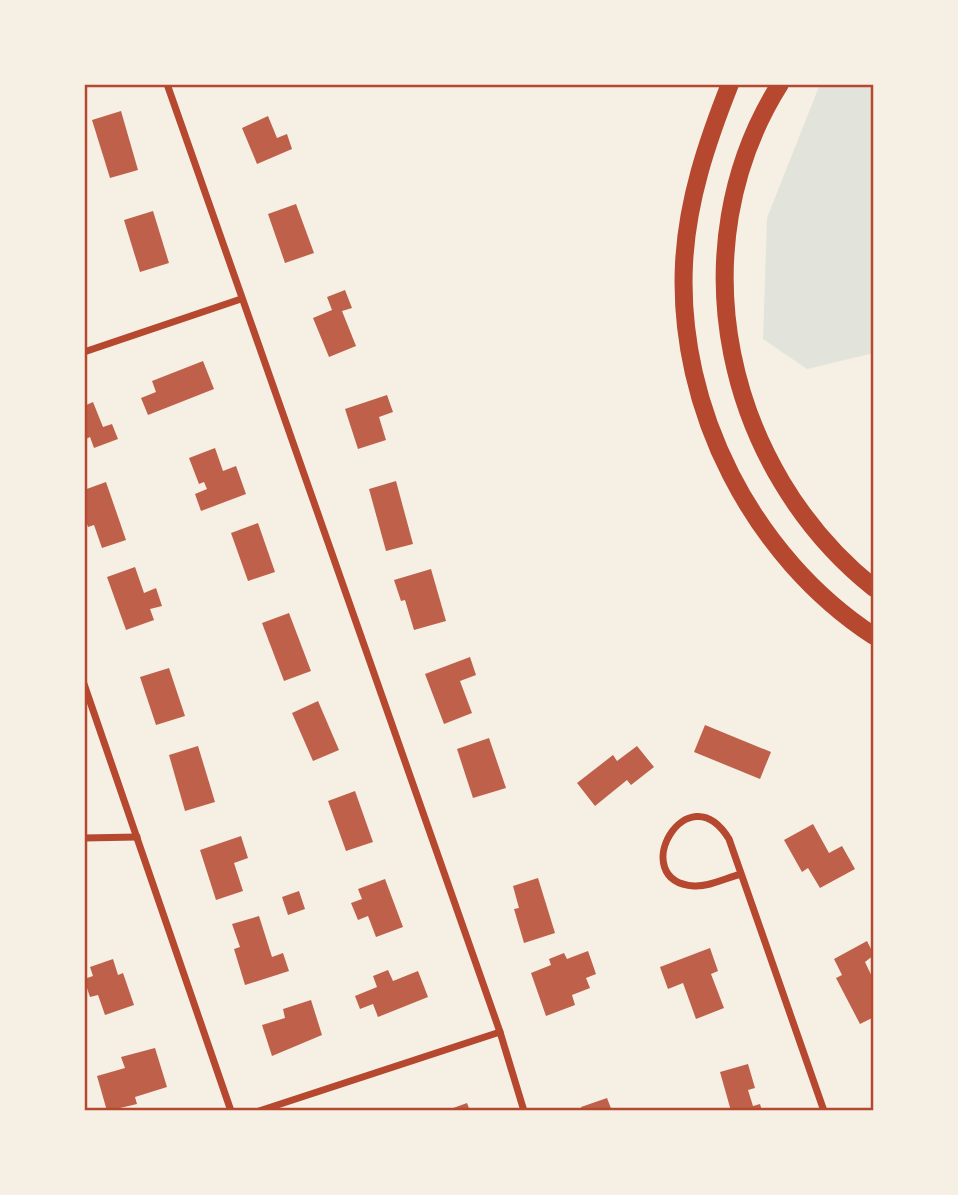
<svg xmlns="http://www.w3.org/2000/svg" width="958" height="1195" font-family="Arial,sans-serif">
<rect width="100%" height="100%" fill="#f6efe4"/>
<path fill="#e2e4dc" d="M 820,84 L 874,84 L 874,353 L 807,369 L 763,339 L 767,218 Z"/>
<g fill="#bf614a">
<path d="M 121,111 L 138,170 L 110,178 L 92,120 Z"/>
<path d="M 268,116 L 277,138 L 287,134 L 292,149 L 257,164 L 242,128 Z"/>
<path d="M 296,204 L 314,253 L 285,263 L 268,214 Z"/>
<path d="M 153,211 L 169,263 L 140,272 L 124,220 Z"/>
<path d="M 345,290 L 352,308 L 342,311 L 356,346 L 329,357 L 313,318 L 332,310 L 327,297 Z"/>
<path d="M 203,361 L 214,389 L 148,415 L 141,398 L 156,392 L 152,381 Z"/>
<path d="M 387,395 L 393,412 L 379,417 L 386,440 L 358,449 L 345,409 Z"/>
<path d="M 93,402 L 103,427 L 112,424 L 118,439 L 94,448 L 90,437 L 84,440 L 84,406 Z"/>
<path d="M 215,448 L 223,471 L 236,466 L 246,494 L 201,511 L 195,494 L 207,489 L 204,482 L 199,484 L 189,458 Z"/>
<path d="M 396,481 L 413,544 L 386,551 L 369,489 Z"/>
<path d="M 106,482 L 126,540 L 102,548 L 94,525 L 88,527 L 84,515 L 84,490 Z"/>
<path d="M 258,523 L 275,572 L 248,581 L 231,533 Z"/>
<path d="M 135,567 L 144,593 L 156,588 L 162,606 L 150,609 L 154,620 L 126,630 L 107,577 Z"/>
<path d="M 431,569 L 446,621 L 414,630 L 405,600 L 401,601 L 394,580 Z"/>
<path d="M 289,613 L 311,671 L 284,681 L 262,623 Z"/>
<path d="M 470,657 L 476,675 L 460,681 L 472,713 L 444,724 L 425,674 Z"/>
<path d="M 169,668 L 185,716 L 156,725 L 140,677 Z"/>
<path d="M 318,701 L 339,750 L 313,761 L 292,713 Z"/>
<path d="M 705,725 L 771,752 L 760,779 L 694,752 Z"/>
<path d="M 489,738 L 506,788 L 473,798 L 457,749 Z"/>
<path d="M 198,746 L 215,802 L 185,811 L 169,755 Z"/>
<path d="M 637,746 L 654,767 L 631,785 L 627,780 L 595,806 L 577,783 L 613,755 L 617,761 Z"/>
<path d="M 355,791 L 373,842 L 346,851 L 328,801 Z"/>
<path d="M 813,824 L 829,853 L 842,846 L 855,869 L 820,888 L 808,868 L 802,872 L 784,840 Z"/>
<path d="M 241,836 L 248,858 L 234,863 L 243,891 L 216,900 L 200,850 Z"/>
<path d="M 538,878 L 555,933 L 524,943 L 514,909 L 519,908 L 513,886 Z"/>
<path d="M 385,879 L 403,927 L 376,937 L 368,916 L 358,920 L 351,903 L 362,899 L 358,889 Z"/>
<path d="M 299,891 L 305,909 L 288,915 L 282,897 Z"/>
<path d="M 259,916 L 272,957 L 283,953 L 289,971 L 245,985 L 234,949 L 240,947 L 232,924 Z"/>
<path d="M 867,941 L 874,955 L 865,962 L 874,981 L 874,1017 L 860,1024 L 836,978 L 842,975 L 834,959 Z"/>
<path d="M 710,948 L 718,971 L 711,974 L 724,1008 L 696,1019 L 683,983 L 668,989 L 660,967 Z"/>
<path d="M 588,951 L 596,974 L 586,978 L 590,988 L 572,995 L 575,1005 L 546,1016 L 531,973 L 551,965 L 549,959 L 564,953 L 567,959 Z"/>
<path d="M 113,959 L 118,975 L 123,973 L 134,1005 L 105,1015 L 98,995 L 90,997 L 84,979 L 93,976 L 90,967 Z"/>
<path d="M 388,970 L 393,981 L 418,971 L 428,997 L 378,1017 L 373,1004 L 360,1009 L 355,996 L 377,987 L 373,976 Z"/>
<path d="M 311,1000 L 322,1035 L 272,1056 L 262,1025 L 285,1018 L 283,1009 Z"/>
<path d="M 155,1048 L 167,1087 L 135,1097 L 137,1104 L 107,1111 L 97,1076 L 125,1068 L 121,1057 Z"/>
<path d="M 748,1064 L 755,1088 L 748,1090 L 753,1106 L 760,1104 L 762,1111 L 731,1111 L 720,1072 Z"/>
<path d="M 607,1098 L 612,1111 L 582,1111 L 581,1107 Z"/>
<path d="M 467,1103 L 470,1111 L 445,1111 Z"/>
</g>
<g fill="none" stroke-linecap="round" stroke-linejoin="round">
<g stroke="#b5482f" stroke-width="7">
<path d="M 167,84 L 500,1032 L 524,1111"/>
<path d="M 84,352 L 241,299"/>
<path d="M 84,684 L 231,1111"/>
<path d="M 84,838 L 137,837"/>
<path d="M 741,874 C 726,878 709,887 694,886 C 625,881 687,770 729,839 L 824,1111"/>
<path d="M 259,1111 L 500,1032"/>
</g>
<g stroke="#b5482f" stroke-width="18">
<path d="M 730,84 C 707,142 687,201 684,264 C 677,409 753,557 874,636"/>
<path d="M 780,84 C 676,249 725,469 874,588"/>
</g>
</g>
<rect width="958" height="1195" fill="none" stroke="#f6efe4" stroke-width="172"/>
<rect x="86" y="86" width="786" height="1023" fill="none" stroke="#b5482f" stroke-width="2.5"/>
</svg>
